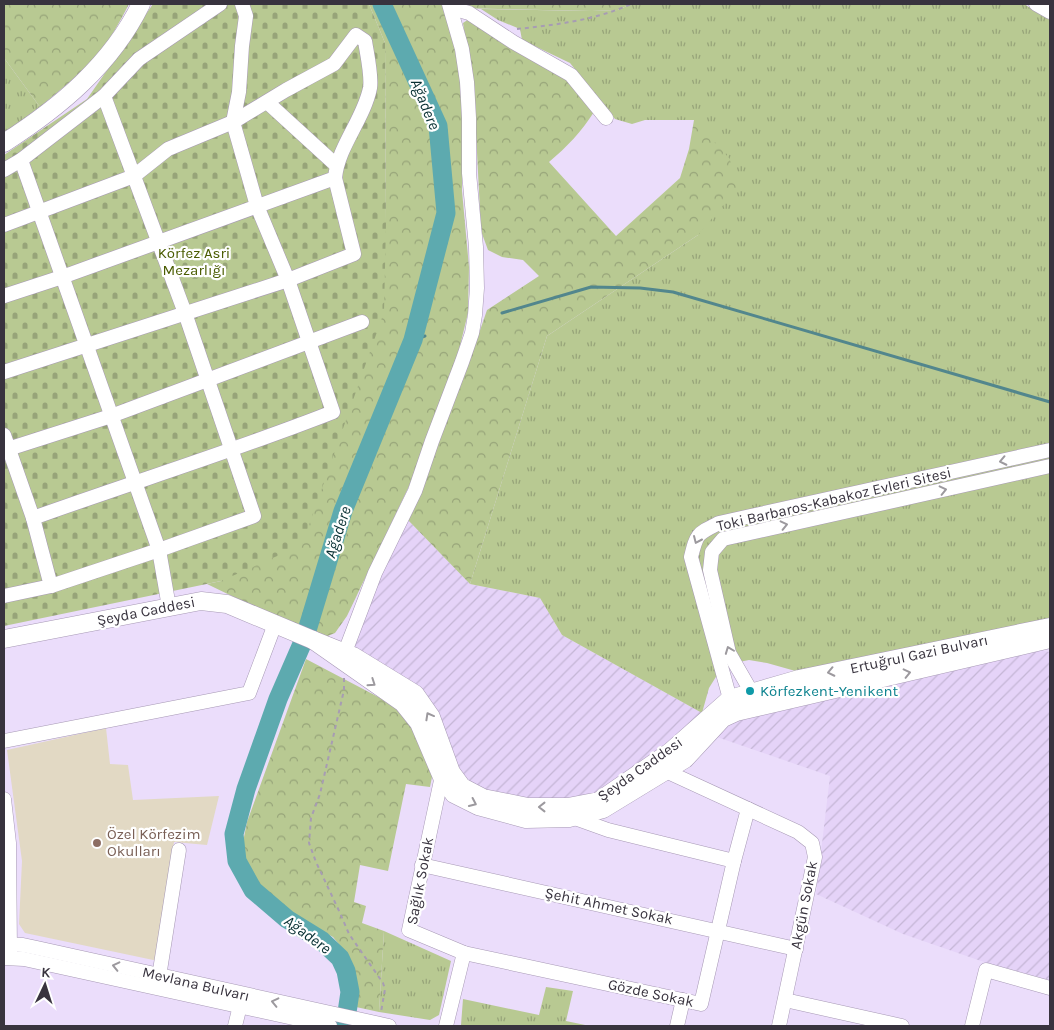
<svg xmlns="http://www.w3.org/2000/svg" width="1054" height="1030" font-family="Karla,sans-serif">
<defs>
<pattern id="industrial-furrows" width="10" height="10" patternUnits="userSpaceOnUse" patternTransform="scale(1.25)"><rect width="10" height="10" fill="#e5d3f8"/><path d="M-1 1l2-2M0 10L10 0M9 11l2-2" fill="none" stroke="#c5b6d6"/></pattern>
<pattern id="grass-tufts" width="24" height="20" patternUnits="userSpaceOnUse" patternTransform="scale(1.25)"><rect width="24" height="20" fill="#b8c992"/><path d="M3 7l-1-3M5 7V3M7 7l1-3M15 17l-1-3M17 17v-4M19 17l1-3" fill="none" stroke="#97a479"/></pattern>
<pattern id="forest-crowns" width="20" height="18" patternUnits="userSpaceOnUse" patternTransform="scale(1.25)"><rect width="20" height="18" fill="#b8c992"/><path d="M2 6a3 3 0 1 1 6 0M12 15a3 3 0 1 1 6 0" fill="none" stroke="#97a479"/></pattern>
<pattern id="cemetery-stones" width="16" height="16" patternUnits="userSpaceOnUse" patternTransform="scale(1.25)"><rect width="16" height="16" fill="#b8c992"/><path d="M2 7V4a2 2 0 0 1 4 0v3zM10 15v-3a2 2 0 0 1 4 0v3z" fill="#97a479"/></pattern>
</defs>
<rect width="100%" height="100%" fill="#ebddfb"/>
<g fill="url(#industrial-furrows)">
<path d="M 407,519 L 470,584 L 540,598 L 562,635 L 702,713 L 667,746 L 597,795 L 575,800 L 528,802 L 480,792 L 465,783 L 352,650 L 373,590 Z"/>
<path d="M 1032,649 L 1050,652 L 1050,980 L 981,961 L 903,934 L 816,894 L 830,776 L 714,736 L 730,721 Z"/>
</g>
<path fill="#e2d9c4" d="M 106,728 L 110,764 L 128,765 L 133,800 L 219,796 L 207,845 L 174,842 L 158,961 L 25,933 L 19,924 L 22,861 L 7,750 Z"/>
<g fill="url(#grass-tufts)">
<path d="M 631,4 L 1024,4 L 1050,20 L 1050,618 L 906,651 L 799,672 L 767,663 L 749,660 L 734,663 L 719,672 L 709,688 L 702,713 L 562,635 L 540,598 L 470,584 L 547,336 L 698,235 L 694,120 L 645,120 L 632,124 L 615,119 L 570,63 L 522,40 L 520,29 L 498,20 L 481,9 L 592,11 L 618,10 Z"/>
<path d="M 4,58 L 40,107 L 4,133 Z"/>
<path d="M 384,931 L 451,961 L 439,1015 L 430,1020 L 379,1012 Z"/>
<path d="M 546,987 L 573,991 L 566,1021 L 590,1026 L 462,1026 L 461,1025 L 463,999 L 539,1015 Z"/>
</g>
<g fill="url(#forest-crowns)">
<path d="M 4,4 L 129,4 C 120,21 111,39 98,54 C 81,74 60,90 40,107 L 4,58 Z"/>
<path d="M 369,4 L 631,4 L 618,10 L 592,11 L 451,8 L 450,22 L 463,93 L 462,191 L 469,267 L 468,313 L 459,350 L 411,482 L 347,616 L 335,633 L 320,639 L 207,584 L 221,581 L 386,223 L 385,43 Z"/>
<path d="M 469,19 L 566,76 L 594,112 C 581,132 567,147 549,162 L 616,236 L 680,178 L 689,149 L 694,120 L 729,158 L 740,185 L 698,235 L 547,336 L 470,584 L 407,519 L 422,485 L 476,342 L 487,310 L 539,276 L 523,260 L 502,257 L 488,250 L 481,231 L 474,94 L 463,23 Z"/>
<path d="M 306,659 L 403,710 L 434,767 L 430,787 L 406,784 L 388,871 L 360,865 L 354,902 L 366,906 L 362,923 L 384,931 L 379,1012 L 356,1007 L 350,958 L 333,937 L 306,922 L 265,892 L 248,868 L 242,847 L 247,822 Z"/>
</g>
<path fill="url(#cemetery-stones)" d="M 153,4 L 369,4 L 385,43 L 386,223 L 384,312 L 302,545 L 221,581 L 4,626 L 4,155 L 87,99 Z"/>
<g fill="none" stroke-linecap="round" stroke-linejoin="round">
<g stroke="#52868d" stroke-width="3">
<path d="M 502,313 L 591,287 L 640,288 L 673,292 L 1050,402"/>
<path d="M 413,340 L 425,336"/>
</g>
<path stroke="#5daaaf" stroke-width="19" d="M 345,1026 L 350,992 L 346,971 L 340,958 L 321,940 L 287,919 L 253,890 L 237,861 L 234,834 L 246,789 L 278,699 L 305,637 L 343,511 L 413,340 L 446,213 L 438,126 L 382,4"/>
<defs>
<g id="minor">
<path d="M 1036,4 L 1050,12"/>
<path d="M 451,8 L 469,13 L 513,42 L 571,75 L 606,118"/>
<path d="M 267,102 L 336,165"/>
<path d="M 21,160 L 159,550 L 169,607"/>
<path d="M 4,170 L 21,160 L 104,96 L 139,59 L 220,4"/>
<path d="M 4,225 L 134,176 L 168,149 L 233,122 L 286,90 L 334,64 L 356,35 L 365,41 C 367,54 372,76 370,88 C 364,119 338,146 335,178 L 62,277 L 4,296"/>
<path d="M 4,372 L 288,280 L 354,254 L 335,178"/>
<path d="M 4,435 L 33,518 L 51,586 L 4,596"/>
<path d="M 8,449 L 111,416 L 362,322"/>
<path d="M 33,518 C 133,482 234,451 333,412 L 288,280 L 257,206 L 233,122 L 239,92 L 242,46 L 246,16 L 242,4"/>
<path d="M 51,586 L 159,550 L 254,516 L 185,313 L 104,96"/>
<path d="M 347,661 L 345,652 L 375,573 L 415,491 L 432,441 L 462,362 L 472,333 L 475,315 L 477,288 L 476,247 L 469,173 L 469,118 L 467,82 L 462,49 L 449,4"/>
<path d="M 752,693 L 729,653 L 710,570 L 712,552 L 723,539 L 1050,466"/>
<path d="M 730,699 L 691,557 C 697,533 697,534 719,523 L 1050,450"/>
<path d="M 4,741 L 249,693 L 275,624"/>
<path d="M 659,768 L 798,832 L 812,843 L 815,857 L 779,1026"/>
<path d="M 443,771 L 409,930 L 464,953 L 446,1026"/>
<path d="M 4,799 L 9,843 L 10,952"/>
<path d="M 569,816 L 608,830 L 734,861"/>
<path d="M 422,865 L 796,949"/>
<path d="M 4,944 L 23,945 L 37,948 L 389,1026"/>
<path d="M 464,953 L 701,1004 L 734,861 L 748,809"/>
<path d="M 4,958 L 24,959 L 330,1026"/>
<path d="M 158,983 L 179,850"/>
<path d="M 785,1000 L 902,1026"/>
<path d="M 235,1026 L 240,1006"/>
<path d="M 677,1026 L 683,1000"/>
<path d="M 972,1026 L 986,970 L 1050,988"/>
</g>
<g id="major">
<path d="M 4,143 C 60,107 111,65 141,4"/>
<path d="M 1050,627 L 799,679 L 730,699 L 670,752 L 599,801 L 568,807 L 528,807 L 483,798 L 462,787 L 451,772 L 431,717 L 415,694 L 353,656 L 313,640 L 403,703 L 419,723 L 442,777 L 454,794 L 478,806 L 526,819 L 569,818 L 603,809 L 685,759 L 723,718 L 736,712 L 1050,639"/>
<path d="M 4,639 L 201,601 L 227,604 L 313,640"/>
</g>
</defs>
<use href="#minor" stroke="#a799b5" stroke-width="15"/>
<use href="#major" stroke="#a799b5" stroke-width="19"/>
<g stroke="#a79cb3" stroke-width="2" stroke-dasharray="4 4" stroke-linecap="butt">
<path d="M 517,29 C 555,25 596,20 631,4"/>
<path d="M 344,678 L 344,690 L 320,794 L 311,818 L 309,843 L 316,862 L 340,913 L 349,934 L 383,983 L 385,989 L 381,1012"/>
</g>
<use href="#minor" stroke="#fff" stroke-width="14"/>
<use href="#major" stroke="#fff" stroke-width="18"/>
</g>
<defs><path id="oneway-chevron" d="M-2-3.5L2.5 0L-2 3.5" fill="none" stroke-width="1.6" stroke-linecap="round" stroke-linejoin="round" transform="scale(1.25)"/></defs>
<g stroke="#9c999e">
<use href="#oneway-chevron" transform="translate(1003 461) rotate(168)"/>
<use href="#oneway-chevron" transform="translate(943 490) rotate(-13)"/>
<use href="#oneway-chevron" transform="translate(784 525) rotate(-13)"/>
<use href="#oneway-chevron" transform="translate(697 540) rotate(114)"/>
<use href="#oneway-chevron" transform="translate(729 650) rotate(-111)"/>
<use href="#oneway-chevron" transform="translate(831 672) rotate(168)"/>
<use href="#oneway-chevron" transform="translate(907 673) rotate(-13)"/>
<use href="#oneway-chevron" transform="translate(372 683) rotate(34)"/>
<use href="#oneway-chevron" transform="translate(429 716) rotate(-119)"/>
<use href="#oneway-chevron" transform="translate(473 803) rotate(25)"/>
<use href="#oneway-chevron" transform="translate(542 807) rotate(180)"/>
<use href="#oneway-chevron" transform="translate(116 966) rotate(-167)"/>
<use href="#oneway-chevron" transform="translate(275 1002) rotate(-167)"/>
</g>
<circle fill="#0f9aa8" stroke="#fff" stroke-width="2" cx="750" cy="691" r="5"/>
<circle fill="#8d6e63" stroke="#fff" stroke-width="2" cx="97" cy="843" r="5"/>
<g text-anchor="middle" stroke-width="4.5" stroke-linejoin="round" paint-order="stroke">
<g font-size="15" fill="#4a5c01" stroke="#fff">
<text x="194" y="258">Körfez Asri<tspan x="194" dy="17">Mezarlığı</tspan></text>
</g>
<g font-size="15" fill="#38333e" stroke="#fff">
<text transform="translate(834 499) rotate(-13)" y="5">Toki Barbaros-Kabakoz Evleri Sitesi</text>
<text transform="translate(146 611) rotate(-11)" y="5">Şeyda Caddesi</text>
<text transform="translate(919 654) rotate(-12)" y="5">Ertuğrul Gazi Bulvarı</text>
<text transform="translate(640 769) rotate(-35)" y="5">Şeyda Caddesi</text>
<text transform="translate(420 881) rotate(-79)" y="5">Sağlık Sokak</text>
<text transform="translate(804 905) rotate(-79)" y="5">Akgün Sokak</text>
<text transform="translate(609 906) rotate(12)" y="5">Şehit Ahmet Sokak</text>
<text transform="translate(196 984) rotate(13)" y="5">Mevlana Bulvarı</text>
<text transform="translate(651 993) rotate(12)" y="5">Gözde Sokak</text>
</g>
<g font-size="15" fill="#0d838f" stroke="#fff" text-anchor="start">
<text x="760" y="696">Körfezkent-Yenikent</text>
</g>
<g font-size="15" fill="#785e54" stroke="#fff" text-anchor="start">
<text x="107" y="839">Özel Körfezim<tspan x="107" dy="17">Okulları</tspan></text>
</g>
<g font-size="16" font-style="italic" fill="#083033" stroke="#fff">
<text transform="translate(426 104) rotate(68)" y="6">Ağadere</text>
<text transform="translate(337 532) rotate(-72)" y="6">Ağadere</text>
<text transform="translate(308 934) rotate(36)" y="6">Ağadere</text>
</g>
</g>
<rect width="1054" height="1030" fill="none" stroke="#38333e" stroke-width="10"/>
<g transform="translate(45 985) rotate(4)" stroke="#ffffff" stroke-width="4" paint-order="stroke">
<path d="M0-4L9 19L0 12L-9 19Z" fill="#38333e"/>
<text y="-8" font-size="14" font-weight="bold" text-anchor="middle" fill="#38333e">K</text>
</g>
</svg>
